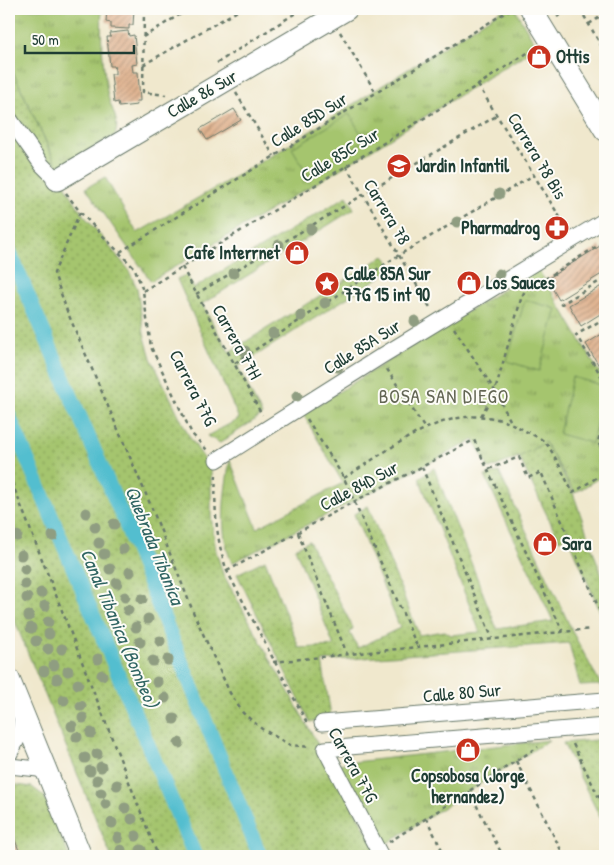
<svg xmlns="http://www.w3.org/2000/svg" width="614" height="865" font-family="'Patrick Hand',sans-serif">
<defs>
<pattern id="grass-dots" width="8" height="8" patternUnits="userSpaceOnUse" patternTransform="scale(1.25)"><rect width="8" height="8" fill="#a5c56e"/><path d="M2 2h.1M6 6h.1" fill="none" stroke="#86a15b" stroke-width="1.8" stroke-linecap="round"/></pattern>
<pattern id="park-tufts" width="24" height="20" patternUnits="userSpaceOnUse" patternTransform="scale(1.25)"><rect width="24" height="20" fill="#a5c56e"/><path d="M3 7l-1-3M5 7V3M7 7l1-3M15 17l-1-3M17 17v-4M19 17l1-3" fill="none" stroke="#86a15b"/></pattern>
<pattern id="building-hatch" width="6" height="6" patternUnits="userSpaceOnUse" patternTransform="scale(1.25)"><rect width="6" height="6" fill="#e0b390"/><path d="M-1 1l2-2M0 6l6-6M5 7l2-2" fill="none" stroke="#b59376"/></pattern>
</defs>
<rect width="100%" height="100%" fill="#fdfcf7"/>
<filter id="ink" filterUnits="userSpaceOnUse"><feTurbulence type="fractalNoise" baseFrequency=".02" numOctaves="2"/><feDisplacementMap in="SourceGraphic" scale="10" xChannelSelector="R" yChannelSelector="G"/><feConvolveMatrix kernelMatrix="1 2 1 2 8 2 1 2 1" color-interpolation-filters="sRGB"/></filter>
<filter id="wash" filterUnits="userSpaceOnUse"><feTurbulence type="fractalNoise" baseFrequency=".0096" numOctaves="4" result="noise"/><feDisplacementMap in="SourceGraphic" scale="20" xChannelSelector="R" yChannelSelector="G"/><feGaussianBlur stdDeviation="1.12" result="paint"/><feColorMatrix in="noise" values="0 0 0 0 0 0 0 0 0 0 0 0 0 0 0 0 0 1.4 0 .05"/><feComposite in="paint" operator="in"/></filter>
<g filter="url(#wash)">
<rect width="100%" height="100%" fill="#f0e8cd"/>
<g fill="url(#grass-dots)" stroke="#628151">
<path d="M 9,63 L 68,190 L 82,213 L 128,269 L 137,288 L 144,334 L 151,358 L 189,436 L 211,469 L 211,516 L 216,551 L 223,574 L 380,856 L 111,856 L 9,607 Z"/>
<path d="M 347,196 L 354,209 L 202,304 L 229,352 L 384,256 L 394,268 L 238,367 L 262,415 L 220,443 L 207,436 L 239,419 L 177,279 L 186,275 L 194,288 Z"/>
<path d="M 545,442 L 573,493 L 605,585 L 605,623 L 568,536 L 559,540 L 519,457 Z"/>
<path d="M 434,468 L 497,629 L 553,621 L 485,476 L 499,472 L 574,635 L 601,685 L 580,686 L 569,643 L 322,661 L 331,716 L 310,722 L 237,574 L 265,560 L 299,648 L 334,646 L 295,548 L 309,541 L 353,628 L 350,633 L 358,648 L 400,628 L 354,514 L 368,506 L 419,635 L 445,631 L 451,635 L 480,632 L 419,478 Z"/>
<path d="M 605,739 L 605,827 L 563,743 Z"/>
<path d="M 9,784 L 32,787 L 44,796 L 69,856 L 21,856 L 9,824 Z"/>
</g>
<g fill="url(#park-tufts)" stroke="#628151">
<path d="M 9,9 L 102,9 C 100,36 103,64 107,91 C 109,107 121,119 115,135 L 58,167 L 9,63 Z"/>
<path d="M 503,9 L 515,9 L 537,47 L 345,166 L 151,281 L 86,188 L 105,177 L 137,233 L 276,153 Z"/>
<path d="M 536,269 L 543,277 L 605,382 L 605,474 L 575,493 L 545,442 L 519,457 L 489,469 L 474,440 L 232,563 C 218,532 224,494 230,460 L 257,528 L 343,483 L 303,414 Z"/>
<path d="M 549,740 L 386,844 L 337,764 Z"/>
</g>
<g fill="#a5c56e" stroke="#628151">
<path d="M 349,114 L 365,140 L 308,175 L 292,148 Z"/>
<path d="M 525,300 L 557,309 L 539,371 L 507,361 Z"/>
<path d="M 572,377 L 605,386 L 592,443 L 559,434 Z"/>
</g>
<g fill="none" stroke-linecap="round" stroke-linejoin="round">
<g stroke="#53becf" stroke-width="15">
<path d="M 9,251 L 124,520 L 260,856"/>
<path d="M 9,416 L 195,856"/>
</g>
</g>
<g id="blocks">
<g fill="url(#building-hatch)">
<path d="M 107,9 L 134,9 L 133,25 L 129,25 L 129,29 L 111,28 L 111,23 L 106,22 Z"/>
<path d="M 128,31 L 129,36 L 134,35 L 137,64 L 132,65 L 133,72 L 138,72 L 140,101 L 136,101 L 137,105 L 119,107 L 118,102 L 114,103 L 111,74 L 115,74 L 115,70 L 114,66 L 110,66 L 107,37 L 111,37 L 110,33 Z"/>
<path d="M 234,109 L 241,120 L 207,140 L 200,129 Z"/>
<path d="M 600,246 L 605,255 L 605,272 L 559,300 L 547,279 Z"/>
<path d="M 605,284 L 605,311 L 581,326 L 569,305 Z"/>
<path d="M 605,332 L 605,376 L 586,344 Z"/>
<path d="M 15,840 L 21,856 L 9,856 L 9,843 Z"/>
</g>
</g>
</g>
<g filter="url(#ink)">
<use href="#blocks" fill-opacity="0" stroke="#68796a" stroke-width="1"/>
<g fill="none" stroke-linecap="round" stroke-linejoin="round">
<defs>
<g id="street">
<path d="M 9,118 L 42,165 L 57,180"/>
<path d="M 217,460 L 380,357 L 605,220"/>
<path d="M 322,723 L 605,700"/>
<path d="M 9,755 L 20,734 L 22,714"/>
<path d="M 9,766 L 38,769 L 48,774"/>
<path d="M 381,856 L 325,749 L 605,726"/>
</g>
<g id="secondary">
<path d="M 531,9 L 605,130"/>
<path d="M 57,180 L 347,9"/>
<path d="M 9,679 L 81,856"/>
</g>
</defs>
<use href="#street" stroke="#68796a" stroke-width="17"/>
<use href="#secondary" stroke="#68796a" stroke-width="23"/>
<g stroke="#68796a" stroke-width="2.5" stroke-dasharray="4 4" stroke-linecap="butt">
<path d="M 144,9 L 143,92 L 166,95"/>
<path d="M 580,9 L 605,52"/>
<path d="M 557,17 L 567,9"/>
<path d="M 589,24 L 605,14"/>
<path d="M 340,32 L 376,93"/>
<path d="M 143,37 L 189,9"/>
<path d="M 217,63 L 302,9"/>
<path d="M 143,65 L 241,9"/>
<path d="M 478,85 L 566,227"/>
<path d="M 236,93 L 274,156"/>
<path d="M 346,166 L 431,309"/>
<path d="M 66,193 L 80,212 L 135,269 L 143,291 L 151,347 L 192,434 L 208,451"/>
<path d="M 80,212 L 54,273 L 67,311 L 151,506 L 194,614 L 230,693 L 243,713 L 262,729 L 290,745 L 311,747"/>
<path d="M 120,252 L 511,9"/>
<path d="M 182,267 L 262,415"/>
<path d="M 545,279 L 602,243 L 605,249"/>
<path d="M 143,291 L 478,85 L 535,48"/>
<path d="M 196,294 L 498,115"/>
<path d="M 560,305 L 605,278"/>
<path d="M 605,318 L 576,335 L 605,382"/>
<path d="M 454,328 L 495,391 L 511,422"/>
<path d="M 235,363 L 399,255 L 534,175"/>
<path d="M 387,369 L 425,429"/>
<path d="M 605,413 L 598,442 L 605,455"/>
<path d="M 481,416 L 495,391 L 521,299 L 528,284"/>
<path d="M 307,419 L 344,478 L 417,646"/>
<path d="M 422,467 L 492,638"/>
<path d="M 489,469 L 519,457 L 528,478 L 541,472 L 605,623"/>
<path d="M 9,475 L 158,856"/>
<path d="M 216,475 C 214,508 216,540 227,571 L 307,723"/>
<path d="M 344,478 C 398,445 457,392 522,429 C 528,433 539,437 545,442 C 554,452 566,480 573,493 L 605,472"/>
<path d="M 298,533 L 347,654"/>
<path d="M 227,571 L 355,501 L 474,440 L 563,632"/>
<path d="M 9,649 L 15,664"/>
<path d="M 273,662 L 591,629"/>
<path d="M 573,744 L 605,810"/>
<path d="M 516,761 L 564,856"/>
<path d="M 469,791 L 503,856"/>
<path d="M 599,796 L 605,796"/>
<path d="M 426,818 L 445,856"/>
<path d="M 389,842 L 538,747"/>
</g>
<use href="#street" stroke="#fff" stroke-width="15"/>
<use href="#secondary" stroke="#fff" stroke-width="21"/>
</g>
<g fill="#8f9d81">
<circle cx="499" cy="194" r="5.5"/>
<circle cx="457" cy="222" r="5.5"/>
<circle cx="311" cy="229" r="5.5"/>
<circle cx="279" cy="245" r="5.5"/>
<circle cx="234" cy="273" r="5.5"/>
<circle cx="372" cy="274" r="5.5"/>
<circle cx="499" cy="274" r="5.5"/>
<circle cx="325" cy="303" r="5.5"/>
<circle cx="301" cy="316" r="5.5"/>
<circle cx="415" cy="321" r="5.5"/>
<circle cx="273" cy="333" r="5.5"/>
<circle cx="245" cy="351" r="5.5"/>
<circle cx="338" cy="367" r="5.5"/>
<circle cx="297" cy="396" r="5.5"/>
<circle cx="86" cy="513" r="5.5"/>
<circle cx="114" cy="524" r="5.5"/>
<circle cx="95" cy="527" r="5.5"/>
<circle cx="17" cy="536" r="5.5"/>
<circle cx="53" cy="536" r="5.5"/>
<circle cx="99" cy="543" r="5.5"/>
<circle cx="123" cy="549" r="5.5"/>
<circle cx="104" cy="554" r="5.5"/>
<circle cx="21" cy="555" r="5.5"/>
<circle cx="25" cy="569" r="5.5"/>
<circle cx="110" cy="569" r="5.5"/>
<circle cx="130" cy="572" r="5.5"/>
<circle cx="117" cy="583" r="5.5"/>
<circle cx="25" cy="584" r="5.5"/>
<circle cx="41" cy="593" r="5.5"/>
<circle cx="125" cy="597" r="5.5"/>
<circle cx="27" cy="598" r="5.5"/>
<circle cx="142" cy="599" r="5.5"/>
<circle cx="45" cy="606" r="5.5"/>
<circle cx="128" cy="610" r="5.5"/>
<circle cx="29" cy="616" r="5.5"/>
<circle cx="148" cy="619" r="5.5"/>
<circle cx="48" cy="622" r="5.5"/>
<circle cx="136" cy="627" r="5.5"/>
<circle cx="31" cy="628" r="5.5"/>
<circle cx="49" cy="634" r="5.5"/>
<circle cx="36" cy="641" r="5.5"/>
<circle cx="160" cy="641" r="5.5"/>
<circle cx="140" cy="642" r="5.5"/>
<circle cx="48" cy="649" r="5.5"/>
<circle cx="62" cy="649" r="5.5"/>
<circle cx="98" cy="659" r="5.5"/>
<circle cx="168" cy="660" r="5.5"/>
<circle cx="153" cy="661" r="5.5"/>
<circle cx="54" cy="665" r="5.5"/>
<circle cx="44" cy="671" r="5.5"/>
<circle cx="68" cy="671" r="5.5"/>
<circle cx="102" cy="675" r="5.5"/>
<circle cx="57" cy="679" r="5.5"/>
<circle cx="157" cy="682" r="5.5"/>
<circle cx="78" cy="684" r="5.5"/>
<circle cx="165" cy="698" r="5.5"/>
<circle cx="64" cy="700" r="5.5"/>
<circle cx="81" cy="706" r="5.5"/>
<circle cx="83" cy="718" r="5.5"/>
<circle cx="174" cy="719" r="5.5"/>
<circle cx="72" cy="726" r="5.5"/>
<circle cx="91" cy="733" r="5.5"/>
<circle cx="77" cy="737" r="5.5"/>
<circle cx="179" cy="743" r="5.5"/>
<circle cx="97" cy="754" r="5.5"/>
<circle cx="85" cy="758" r="5.5"/>
<circle cx="101" cy="767" r="5.5"/>
<circle cx="90" cy="771" r="5.5"/>
<circle cx="97" cy="780" r="5.5"/>
<circle cx="117" cy="785" r="5.5"/>
<circle cx="101" cy="793" r="5.5"/>
<circle cx="106" cy="804" r="5.5"/>
<circle cx="125" cy="808" r="5.5"/>
<circle cx="132" cy="819" r="5.5"/>
<circle cx="112" cy="823" r="5.5"/>
<circle cx="136" cy="836" r="5.5"/>
<circle cx="118" cy="838" r="5.5"/>
<circle cx="121" cy="850" r="5.5"/>
<circle cx="141" cy="850" r="5.5"/>
</g>
</g>
<defs>
<symbol id="shop-disc" viewBox="-11 -11 22 22"><circle r="9.5" fill="#c8321e" stroke="#fdfcf7"/><path d="M-5-2.5h2.3a2.7 3.5 0 0 1 5.4 0H5L5.5 6h-11ZM-1.5-2.5h3a1.5 2.3 0 0 0-3 0Z" fill="#fff"/></symbol>
<symbol id="school-disc" viewBox="-11 -11 22 22"><circle r="9.5" fill="#c8321e" stroke="#fdfcf7"/><path d="M0-5L7-2L0 1L-7-2ZM-4 1L0 2.5L4 1V4Q0 6-4 4Z" fill="#fff"/></symbol>
<symbol id="pharmacy-disc" viewBox="-11 -11 22 22"><circle r="9.5" fill="#c8321e" stroke="#fdfcf7"/><path d="M-2-6h4v4h4v4h-4v4h-4v-4h-4v-4h4Z" fill="#fff"/></symbol>
<symbol id="sight-disc" viewBox="-11 -11 22 22"><circle r="9.5" fill="#c8321e" stroke="#fdfcf7"/><path d="M0-6L1.8-2.2L6-1.7L2.9 1.2L3.7 5.4L0 3.3L-3.7 5.4L-2.9 1.2L-6-1.7L-1.8-2.2Z" fill="#fff"/></symbol>
</defs>
<g fill-rule="evenodd">
<use href="#shop-disc" x="525" y="43" width="28" height="28"/>
<use href="#school-disc" x="385" y="152" width="28" height="28"/>
<use href="#pharmacy-disc" x="543" y="214" width="28" height="28"/>
<use href="#shop-disc" x="283" y="239" width="28" height="28"/>
<use href="#shop-disc" x="455" y="269" width="28" height="28"/>
<use href="#sight-disc" x="313" y="270" width="28" height="28"/>
<use href="#shop-disc" x="531" y="530" width="28" height="28"/>
<use href="#shop-disc" x="454" y="736" width="28" height="28"/>
</g>
<g text-anchor="middle" stroke-width="4" stroke-linejoin="round" paint-order="stroke">
<g font-size="18" font-weight="bold" fill="#1f3d34" stroke="#fdfcf7" text-anchor="start">
<text x="556" y="63">Ottis</text>
<text x="416" y="172">Jardin Infantil</text>
<text x="540" y="234" text-anchor="end">Pharmadrog</text>
<text x="280" y="259" text-anchor="end">Cafe Interrnet</text>
<text x="344" y="280">Calle 85A Sur<tspan x="344" dy="21">77G 15 int 90</tspan></text>
<text x="486" y="289">Los Sauces</text>
<text x="562" y="550">Sara</text>
<text x="468" y="782" text-anchor="middle">Copsobosa (Jorge<tspan x="468" dy="21">hernandez)</tspan></text>
</g>
<g font-size="18" fill="#1f3d34" stroke="#fdfcf7">
<text transform="translate(202 94) rotate(-30)" y="6">Calle 86 Sur</text>
<text transform="translate(309 120) rotate(-32)" y="6">Calle 85D Sur</text>
<text transform="translate(340 155) rotate(-31)" y="6">Calle 85C Sur</text>
<text transform="translate(537 156) rotate(59)" y="6">Carrera 78 Bis</text>
<text transform="translate(387 212) rotate(59)" y="6">Carrera 78</text>
<text transform="translate(237 342) rotate(61)" y="6">Carrera 77H</text>
<text transform="translate(362 347) rotate(-32)" y="6">Calle 85A Sur</text>
<text transform="translate(193 388) rotate(63)" y="6">Carrera 77G</text>
<text transform="translate(359 486) rotate(-28)" y="6">Calle 84D Sur</text>
<text transform="translate(462 693) rotate(-5)" y="6">Calle 80 Sur</text>
<text transform="translate(353 765) rotate(61)" y="6">Carrera 77G</text>
</g>
<g font-size="19" letter-spacing="1" fill="#636654" stroke="#fdfcf7">
<text x="444" y="403">BOSA SAN DIEGO</text>
</g>
<g font-size="19" font-style="italic" fill="#2f6462" stroke="#fdfcf7">
<text transform="translate(155 545) rotate(68)" y="7">Quebrada Tibaníca</text>
<text transform="translate(120 628) rotate(67)" y="7">Canal Tibanica (Bombeo)</text>
</g>
</g>
<rect width="614" height="865" fill="none" stroke="#fdfcf7" stroke-width="30"/>
<path d="M25 45v8h109v-8" fill="none" stroke="#1f3d34" stroke-width="2.5"/>
<text x="32" y="45" font-size="15" fill="#1f3d34" stroke="#fdfcf7" stroke-width="4" paint-order="stroke">50 m</text>
</svg>
